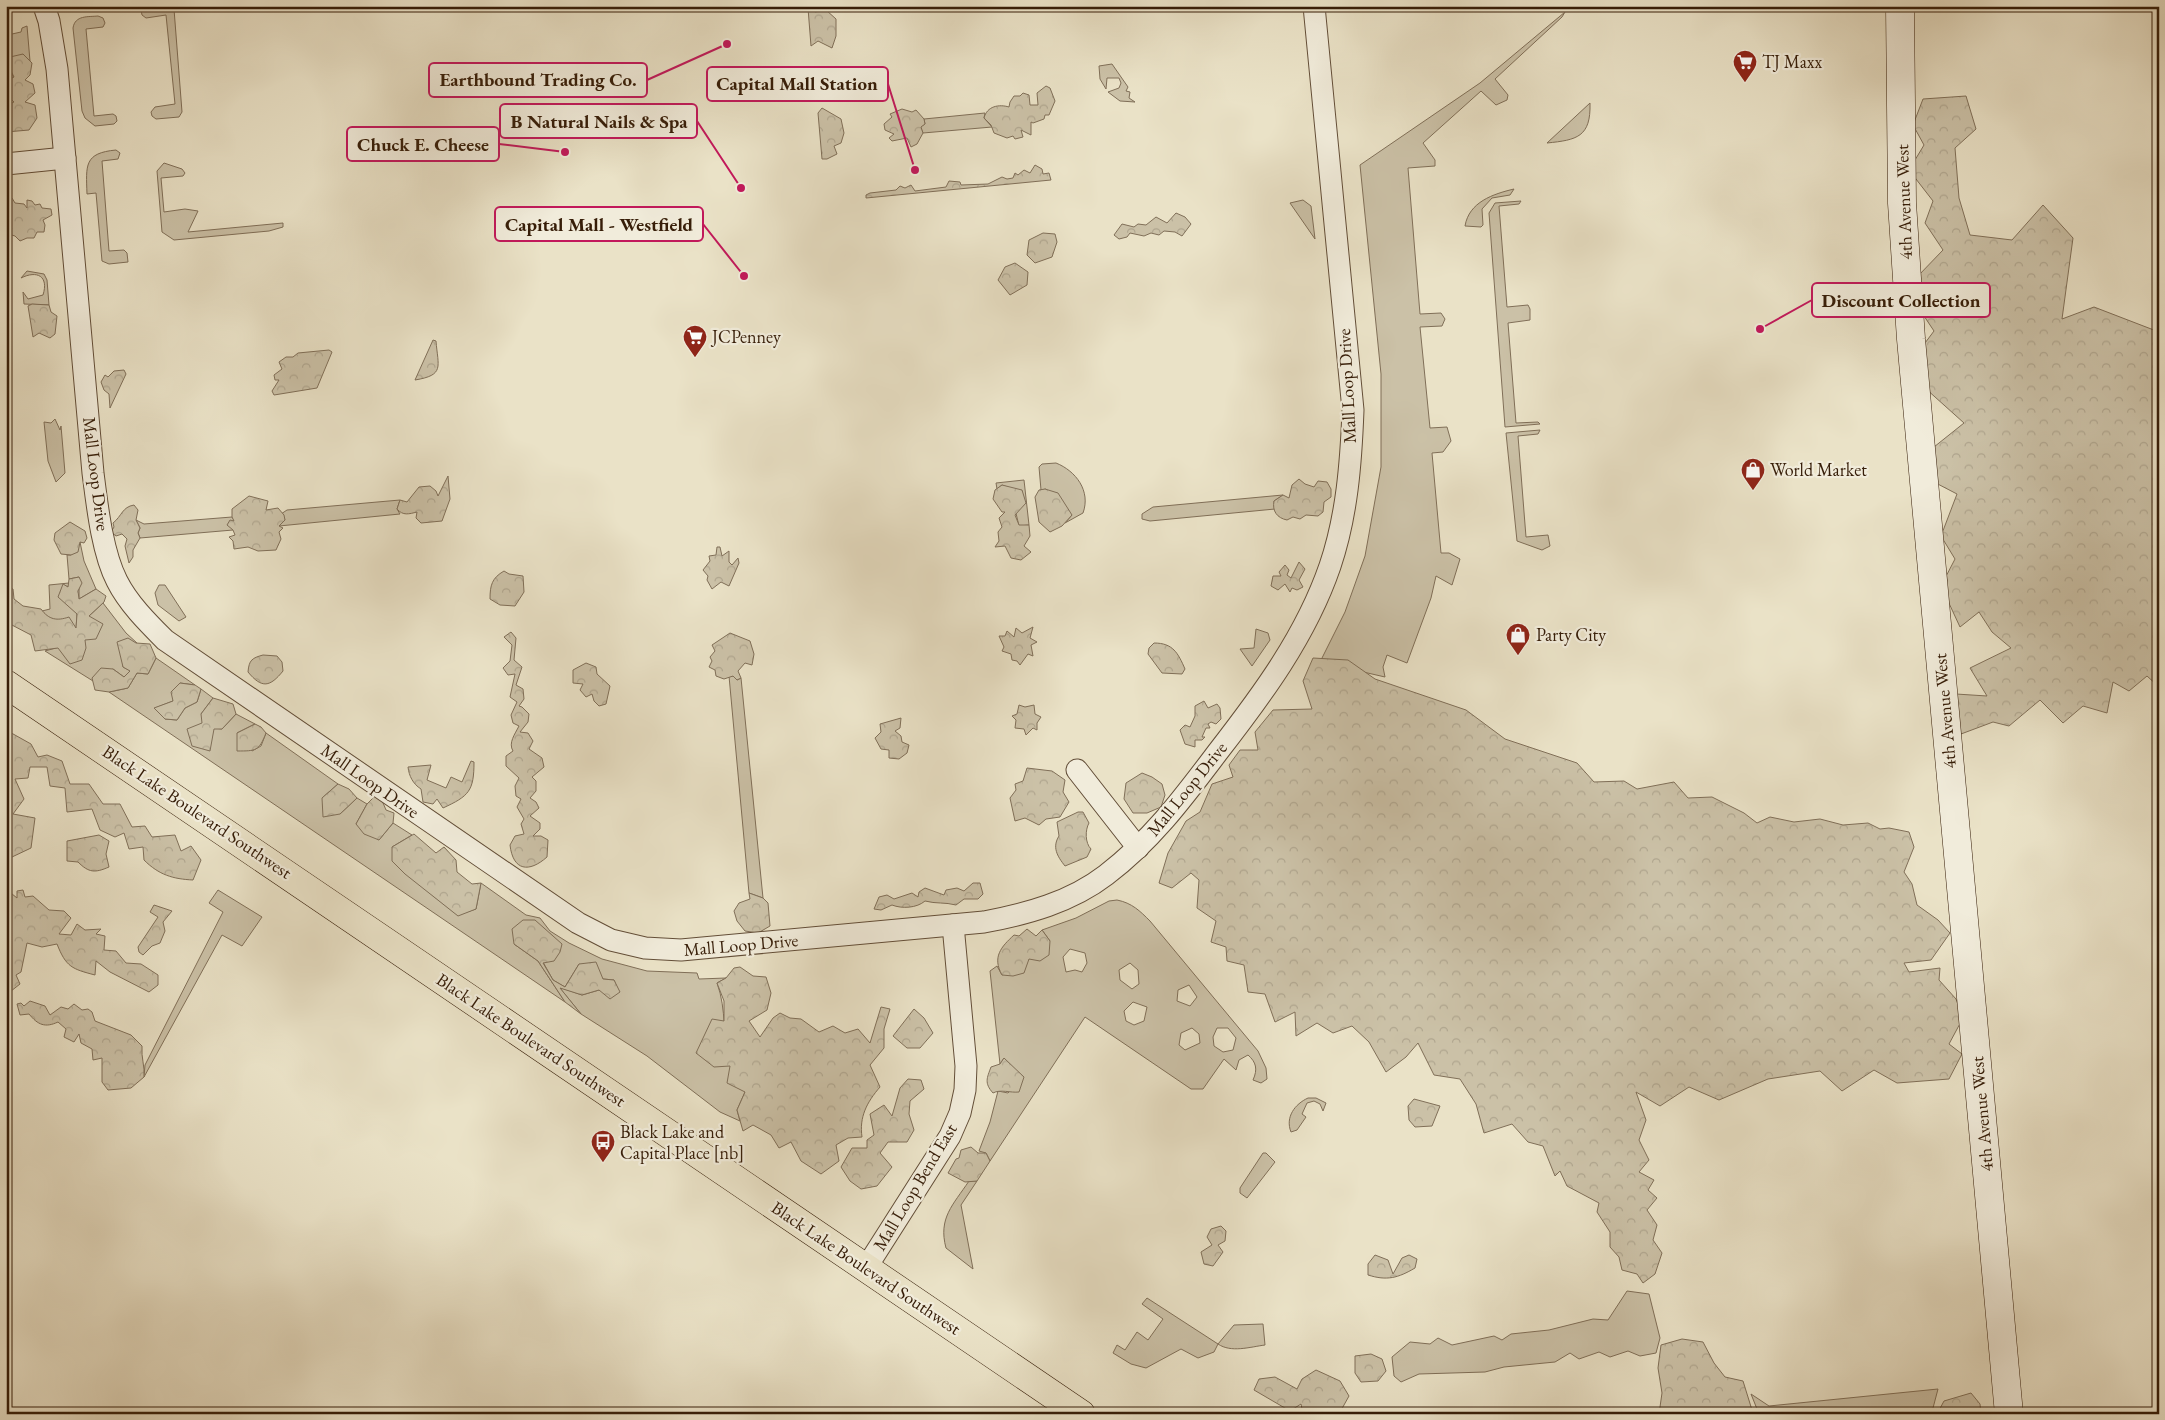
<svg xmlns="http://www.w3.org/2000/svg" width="2165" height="1420" font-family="'EB Garamond',serif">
<defs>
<pattern id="forest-crowns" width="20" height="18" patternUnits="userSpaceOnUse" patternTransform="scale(1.25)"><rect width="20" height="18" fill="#cbc1a7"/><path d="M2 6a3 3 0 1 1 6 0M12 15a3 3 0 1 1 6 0" fill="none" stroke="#afa58e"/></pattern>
</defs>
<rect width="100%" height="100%" fill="#eae2c7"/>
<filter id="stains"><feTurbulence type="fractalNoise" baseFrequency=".004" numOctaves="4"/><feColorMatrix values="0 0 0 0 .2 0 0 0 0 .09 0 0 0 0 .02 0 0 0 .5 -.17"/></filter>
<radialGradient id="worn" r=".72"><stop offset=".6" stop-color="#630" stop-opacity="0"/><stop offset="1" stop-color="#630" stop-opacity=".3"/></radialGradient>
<g fill="#cbc1a7" stroke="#806f58" fill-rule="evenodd">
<path d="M 150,6 L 170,6 L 174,9 L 182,112 L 179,117 L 156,119 L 152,116 L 151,112 L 155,107 L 175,104 L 166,15 L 146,18 L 142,15 L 141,10 Z"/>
<path d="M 1565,12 L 1562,17 L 1495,79 L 1508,95 L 1507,100 L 1496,105 L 1481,91 L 1423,143 L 1435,160 L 1435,166 L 1408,168 L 1420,314 L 1441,313 L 1445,319 L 1442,326 L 1420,327 L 1430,428 L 1447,427 L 1451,441 L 1443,452 L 1432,453 L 1441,553 L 1449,553 L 1460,559 L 1452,585 L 1436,576 L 1431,598 L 1407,663 L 1387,655 L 1383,667 L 1385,677 L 1320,662 L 1345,612 L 1365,556 L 1381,467 L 1381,374 L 1360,165 L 1480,83 Z"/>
<path d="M 98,16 L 103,18 L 105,23 L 103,27 L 86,29 L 94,116 L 113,114 L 116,116 L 117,121 L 114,124 L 95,126 L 85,118 L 82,111 L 73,28 C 75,15 88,17 98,16 Z"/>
<path d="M 27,26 L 30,61 L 23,54 L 9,67 L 14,78 L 6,81 L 6,30 L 12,34 L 21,32 L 22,28 Z"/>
<path d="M 1112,64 L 1128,87 L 1126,91 L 1130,92 L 1129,98 L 1135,102 L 1120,101 L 1108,92 L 1119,88 L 1121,83 L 1119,78 L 1107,78 L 1106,89 L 1100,79 L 1099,66 Z"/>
<path d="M 1590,103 C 1591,137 1577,140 1547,143 Z"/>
<path d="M 985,113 L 984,118 L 992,127 L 923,133 L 920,127 L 925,124 L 924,119 Z"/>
<path d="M 116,150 L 120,153 L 118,159 L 102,161 L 109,251 L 124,250 L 127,253 L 128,262 L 109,264 L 102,261 L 96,193 L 87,194 C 86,165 84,153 116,150 Z"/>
<path d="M 164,163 L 182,169 L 185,173 L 183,176 L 161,178 L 164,212 L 185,209 L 198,211 L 188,232 L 283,223 L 283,227 L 269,231 L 174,240 L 162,232 L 157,171 Z"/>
<path d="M 1514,189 L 1510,195 L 1492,198 L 1482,209 L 1483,225 L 1481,227 L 1465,226 C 1469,202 1493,194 1514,189 Z"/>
<path d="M 1303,200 L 1311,206 L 1315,239 L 1290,203 Z"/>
<path d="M 1521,201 L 1519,204 L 1499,206 L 1507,307 L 1528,305 L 1530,309 L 1530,320 L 1508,323 L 1516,423 L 1538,422 L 1540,424 L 1505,427 L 1489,213 L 1495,203 Z"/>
<path d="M 27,271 L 44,274 L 47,280 L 49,305 L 24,304 L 23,292 L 28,299 L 43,295 C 49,276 37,270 21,278 Z"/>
<path d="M 55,419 L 60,430 L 61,426 L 65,473 L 56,482 L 48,461 L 44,422 L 51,423 Z"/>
<path d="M 1540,430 L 1538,434 L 1518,436 L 1526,537 L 1548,535 L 1550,546 L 1542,550 L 1517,541 L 1506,433 Z"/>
<path d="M 1056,463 C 1076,471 1091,491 1083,513 L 1065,523 L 1072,515 L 1046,489 L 1041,490 L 1039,467 L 1042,464 Z"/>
<path d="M 1024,480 L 1029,525 L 1019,526 L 1010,488 L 1002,485 L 997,489 L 996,483 Z"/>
<path d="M 1283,495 L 1274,501 L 1275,509 L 1150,521 L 1142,519 L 1142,514 L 1153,507 Z"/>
<path d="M 400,500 L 397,509 L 400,514 L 279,526 L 285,520 L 281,514 L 287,510 Z"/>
<path d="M 232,517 L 235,521 L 233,530 L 140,538 L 138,533 L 140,528 L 136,520 L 144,524 Z"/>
<path d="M 80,542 L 84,561 L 96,589 L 79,599 L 79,577 L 69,579 L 67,555 L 71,555 Z"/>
<path d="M 69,583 L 68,587 L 64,585 L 77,614 L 76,629 L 46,616 L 42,611 L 50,609 L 49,585 Z"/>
<path d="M 159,585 L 165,585 L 186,617 L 179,621 L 158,605 L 155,593 Z"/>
<path d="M 103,603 L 126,633 L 137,643 L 122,658 L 123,667 L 131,671 L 124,677 L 113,669 L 93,678 L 93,681 L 45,651 L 84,640 L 89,616 Z"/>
<path d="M 1256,629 L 1268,633 L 1270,640 L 1252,666 L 1240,649 L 1254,648 Z"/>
<path d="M 156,658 L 195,685 L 180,683 L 173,701 L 155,708 L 165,719 L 177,720 L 185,708 L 197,702 L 201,689 L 213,698 L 201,714 L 214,728 L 222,729 L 236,714 L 255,724 L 237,733 L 252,751 L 261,746 L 266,733 L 338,784 L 322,798 L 340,814 L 357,798 L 367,804 L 356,824 L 379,840 L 393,823 L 412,835 L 392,847 L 432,895 L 458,915 L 476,909 L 481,883 L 526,915 L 540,918 L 550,931 L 569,943 L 602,959 L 647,971 L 697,973 L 699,979 L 726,978 L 717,983 C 727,1010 722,1037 730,1065 C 733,1074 740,1084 745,1092 L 737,1110 L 740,1121 L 720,1112 L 647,1056 L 581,1014 L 559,987 L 582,995 L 599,990 L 619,992 L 614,980 L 603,979 L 579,964 L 565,987 L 553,980 L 543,962 L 514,944 L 538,961 L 565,1002 L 109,692 L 128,688 L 137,673 L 148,674 Z"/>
<path d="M 729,676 L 733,676 L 737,680 L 741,678 L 763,898 L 749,893 Z"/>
<path d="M 218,890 L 262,917 L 242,946 L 222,935 L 144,1077 L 145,1065 L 223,912 L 209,903 Z"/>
<path d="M 1117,900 C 1132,903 1140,911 1150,921 L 1258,1051 L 1266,1068 L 1267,1079 L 1261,1083 L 1253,1080 C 1258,1069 1256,1062 1248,1055 L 1239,1060 L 1236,1070 L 1224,1059 L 1203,1089 L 1191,1089 L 1085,1017 L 990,1161 L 986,1153 L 979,1151 L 990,1122 L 998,1091 L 1008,1093 L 1023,1077 L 1004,1058 L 1000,1064 L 990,971 L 997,966 L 1002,975 L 1029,959 L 1050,941 L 1042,930 L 1076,918 L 1109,901 ZM 1070,949 L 1085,953 L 1087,963 L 1082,972 L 1075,970 L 1066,972 L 1063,957 ZM 1130,963 L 1138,970 L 1139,984 L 1132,989 L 1120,980 L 1119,970 ZM 1189,985 L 1197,997 L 1190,1006 L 1177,1001 L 1178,990 ZM 1133,1002 L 1147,1007 L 1144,1021 L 1134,1025 L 1126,1021 L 1124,1011 ZM 1192,1028 L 1199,1034 L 1200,1043 L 1185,1050 L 1179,1045 L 1181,1033 ZM 1217,1028 L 1228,1028 L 1236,1038 L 1233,1050 L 1223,1052 L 1214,1046 L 1213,1037 Z"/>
<path d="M 1308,1098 L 1316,1098 L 1326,1103 L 1323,1111 L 1320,1104 L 1314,1101 L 1307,1103 L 1302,1114 L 1306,1117 L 1297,1130 L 1291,1132 C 1285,1117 1295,1104 1308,1098 Z"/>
<path d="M 1263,1153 L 1266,1153 L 1275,1162 L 1247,1198 L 1240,1193 L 1240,1188 Z"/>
<path d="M 969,1181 L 977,1181 L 961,1205 L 973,1269 L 946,1248 C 938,1218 953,1205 969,1181 Z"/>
<path d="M 1627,1291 L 1649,1294 L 1660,1338 L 1656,1353 L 1640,1356 L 1628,1351 L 1610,1357 L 1599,1352 L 1579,1359 L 1570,1353 L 1555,1362 L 1504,1367 L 1485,1372 L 1419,1374 L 1401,1382 L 1394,1376 L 1392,1357 L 1410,1342 L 1430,1344 L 1438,1338 L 1452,1345 L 1494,1336 L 1502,1340 L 1511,1334 L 1549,1330 L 1593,1319 L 1608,1320 Z"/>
<path d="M 1147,1298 L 1218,1344 L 1234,1325 L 1263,1324 L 1265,1345 C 1250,1347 1231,1353 1218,1344 L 1214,1352 L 1198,1358 L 1181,1349 L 1146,1368 L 1131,1364 L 1113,1353 L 1117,1345 L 1125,1350 L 1137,1332 L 1148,1340 L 1163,1319 L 1142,1304 Z"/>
<path d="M 1938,1389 L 1933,1408 L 1921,1414 L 1759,1414 L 1751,1394 L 1769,1406 Z"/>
</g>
<g fill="url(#forest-crowns)" stroke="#806f58">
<path d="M 808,8 L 814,8 L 815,12 L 826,10 L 836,19 L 836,36 L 832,48 L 818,41 L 811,46 Z"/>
<path d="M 23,54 L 32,63 L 30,75 L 25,80 L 33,84 L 35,93 L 25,102 L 35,105 L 37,118 L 29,130 L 6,132 L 6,106 L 14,102 L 6,94 L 6,81 L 14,77 L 9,67 L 10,57 Z"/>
<path d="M 1046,86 L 1050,88 L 1055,101 L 1049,115 L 1045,115 L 1044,119 L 1033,123 L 1031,122 L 1031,135 L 1021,130 L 1023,137 L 1015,139 L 1013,136 L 1007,138 L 994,133 L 991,125 L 984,118 C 987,106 999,104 1009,107 L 1010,102 L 1014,96 L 1020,96 L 1023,93 L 1029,95 L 1030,105 L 1038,105 L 1037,93 Z"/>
<path d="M 1966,96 L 1976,129 L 1955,148 L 1959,198 L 1970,235 L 2012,240 L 2043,205 L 2073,238 L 2062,319 L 2094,307 L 2159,332 L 2159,687 L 2147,676 L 2129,691 L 2113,682 L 2107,713 L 2083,706 L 2063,723 L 2040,700 L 2009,726 L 1993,722 L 1961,734 L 1950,715 L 1956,694 L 1987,696 L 1970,668 L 2011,648 L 1992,632 L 1979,612 L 1960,627 L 1941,586 L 1955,559 L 1941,536 L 1957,494 L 1932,481 L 1934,447 L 1964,423 L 1925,388 L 1922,347 L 1934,331 L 1924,316 L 1918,276 L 1943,250 L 1925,223 L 1933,201 L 1909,170 L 1924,145 L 1913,125 L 1923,99 Z"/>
<path d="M 822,108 L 841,119 L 844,133 L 841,143 L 834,146 L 837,154 L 827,159 L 822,159 L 818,113 Z"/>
<path d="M 902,109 L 912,112 L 916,110 L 924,119 L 925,124 L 921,127 L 923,133 L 917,144 L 911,147 L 907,138 L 892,141 L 889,138 L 894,134 L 885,130 L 884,124 L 892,117 L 890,114 Z"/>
<path d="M 1035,165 L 1042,169 L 1043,174 L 1049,173 L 1051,180 L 866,198 L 866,195 L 870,193 L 896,190 L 900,186 L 905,188 L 911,185 L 915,191 L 946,187 L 949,181 L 960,182 L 961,185 L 988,184 L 1002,177 L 1007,179 L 1013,178 L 1015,173 L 1018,175 L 1024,170 L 1030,173 Z"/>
<path d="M 6,198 L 12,198 L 15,203 L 24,204 L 27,208 L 27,200 L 32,201 L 35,205 L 40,204 L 42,208 L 51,209 L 52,215 L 43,220 L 45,225 L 44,232 L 37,232 L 34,238 L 27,238 L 20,241 L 15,236 L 8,234 L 12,228 L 6,225 L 6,210 L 8,210 Z"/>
<path d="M 1176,213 L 1185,217 L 1191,224 L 1182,236 L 1175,232 L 1164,231 L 1159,235 L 1151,233 L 1144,236 L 1130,233 L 1127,237 L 1119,239 L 1114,235 L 1122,224 L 1134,227 L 1138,224 L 1146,225 L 1156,217 L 1167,223 Z"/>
<path d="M 1043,233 L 1055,234 L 1057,242 L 1052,257 L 1035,263 L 1027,255 L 1029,240 Z"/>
<path d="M 1015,263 L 1028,272 L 1027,285 L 1010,295 L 998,280 L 1005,267 Z"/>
<path d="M 32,304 L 49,305 L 51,312 L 57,316 L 55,334 L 50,338 L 39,333 L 33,337 L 28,306 Z"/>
<path d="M 433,340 L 436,341 C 438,367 445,375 415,380 Z"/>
<path d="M 329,350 L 332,352 L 317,388 L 274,395 L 272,391 L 279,380 L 275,380 L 274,375 L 282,369 L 279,362 L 286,357 L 293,357 L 298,353 Z"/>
<path d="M 124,370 L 126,374 L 110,408 L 109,394 L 104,390 L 101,382 L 105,375 L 108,377 L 114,371 Z"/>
<path d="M 448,476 L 450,499 L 442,521 L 421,523 L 416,518 L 417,512 C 409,514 403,516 397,509 L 400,500 L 407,502 L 419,487 L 430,486 L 436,491 L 438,496 Z"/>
<path d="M 1299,479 L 1305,484 L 1314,487 L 1318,481 L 1327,482 L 1331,489 L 1331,497 L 1324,502 L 1323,512 L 1318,516 L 1306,515 L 1300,519 L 1293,517 L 1287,520 C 1277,518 1272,511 1274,501 L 1283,495 L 1289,498 L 1292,485 Z"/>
<path d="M 1002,485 L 1022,490 L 1026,503 L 1015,515 L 1019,525 L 1029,525 L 1030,536 L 1024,546 L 1031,552 L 1021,560 L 1011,558 L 1005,546 L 995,547 L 999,541 L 998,532 L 1002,527 L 999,518 L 1005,512 L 1002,512 L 993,499 L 995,490 Z"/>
<path d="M 1045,489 L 1058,493 L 1072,515 L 1062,526 L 1050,532 L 1039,522 L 1035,497 L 1039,490 Z"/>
<path d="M 249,496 L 268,501 L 266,510 L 278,508 L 284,515 L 285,520 L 279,526 L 283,528 L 279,532 L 281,539 L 276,550 L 258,551 L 248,547 L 234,549 L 233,541 L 229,537 L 235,535 L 233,530 L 227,525 L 230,520 L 234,521 L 232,517 L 232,509 Z"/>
<path d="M 134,505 L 138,510 L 136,520 L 140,528 L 138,533 L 140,538 L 133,550 L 133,557 L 129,563 L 125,546 L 127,539 L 122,534 L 116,536 L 111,532 L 114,527 L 113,523 C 122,516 122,507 134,505 Z"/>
<path d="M 70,522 L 85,531 L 87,538 L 84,543 L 80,542 L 78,552 L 71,555 L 61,554 L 54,540 L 55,533 Z"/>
<path d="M 717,547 L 720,547 L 722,556 L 729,551 L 729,562 L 732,565 L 738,558 L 739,563 L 729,586 L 721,582 L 712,589 L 707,580 L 708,576 L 703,570 L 710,561 L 709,556 L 716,555 Z"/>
<path d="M 1299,562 L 1305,569 L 1299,580 L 1303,587 L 1297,590 L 1292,588 L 1290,592 L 1285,584 L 1278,590 L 1271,586 L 1273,576 L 1281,576 L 1279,572 L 1285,565 L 1289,570 L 1287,575 L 1291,578 Z"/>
<path d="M 504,571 L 509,574 L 523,576 L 524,592 L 515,606 L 500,605 L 490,599 C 490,585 492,578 504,571 Z"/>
<path d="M 79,577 L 82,583 L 78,591 L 79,599 L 96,589 L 106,596 L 104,602 L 89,616 L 103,624 L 96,639 L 85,640 L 86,648 L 82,660 L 70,664 L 58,648 L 35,651 L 31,635 L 10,624 L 6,625 L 6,587 L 13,589 L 14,599 L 23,606 L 41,609 C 49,620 57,621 69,617 L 76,628 L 77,614 L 58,597 L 63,584 L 68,587 L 69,579 Z"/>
<path d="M 1033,627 L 1030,638 L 1037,642 L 1031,645 L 1033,656 L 1028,654 L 1020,665 L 1017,661 L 1012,660 L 1011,654 L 1002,651 L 1004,647 L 999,636 L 1005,636 L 1007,631 L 1014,637 L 1016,628 L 1022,633 Z"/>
<path d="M 511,632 L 516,638 L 514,660 L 522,667 L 516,685 L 523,689 L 524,699 L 519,706 L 522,707 L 529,714 L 528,722 L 520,732 L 528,733 L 533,741 L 529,749 L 542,758 L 544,767 L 532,777 L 536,781 L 536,791 L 530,798 L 536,802 L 539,808 L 530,816 L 540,823 L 540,829 L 533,836 L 541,836 L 548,840 L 547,857 C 529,873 513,871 510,845 L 515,836 L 524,834 L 521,824 L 524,819 L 517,807 L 521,799 L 516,796 L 515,786 L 519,778 L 506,766 L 506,756 L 513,751 C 508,743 515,734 519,726 L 513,723 L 511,715 L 517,702 L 510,697 L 515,674 L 508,675 L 503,668 L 510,661 L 512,645 L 504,637 Z"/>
<path d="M 730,633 L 750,641 L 754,654 L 752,665 L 745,663 L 738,671 L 741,678 L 737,680 L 733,676 L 724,679 L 716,676 L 715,670 L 709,667 L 712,661 L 710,657 L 715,651 L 712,645 Z"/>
<path d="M 128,638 L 136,643 L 150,644 L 156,658 L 148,674 L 137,673 L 128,688 L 109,692 L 95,690 L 92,678 L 101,668 L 113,669 L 124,677 L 130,671 L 123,667 L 117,642 Z"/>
<path d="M 1154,643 C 1173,643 1178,653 1185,669 L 1182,674 L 1162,673 L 1148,654 L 1149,648 Z"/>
<path d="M 263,655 L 277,656 L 282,662 L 283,671 C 270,687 262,689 248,672 C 249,660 252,658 263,655 Z"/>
<path d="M 1313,658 L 1348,660 L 1375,679 L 1466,710 L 1505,739 L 1577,763 L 1594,782 L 1624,781 L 1637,789 L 1674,782 L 1688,798 L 1712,797 L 1744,813 L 1757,823 L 1770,817 L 1794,822 L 1820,819 L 1843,825 L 1868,823 L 1880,829 L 1889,828 L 1909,832 L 1914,847 L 1904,872 L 1912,884 L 1917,905 L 1938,920 L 1950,933 L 1931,960 L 1904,963 L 1909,972 L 1940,968 L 1939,980 L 1956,999 L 1963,1018 L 1949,1044 L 1962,1054 L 1949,1079 L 1897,1083 L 1874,1070 L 1842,1091 L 1820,1071 L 1768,1079 L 1719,1100 L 1689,1087 L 1660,1106 L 1636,1092 L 1646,1120 L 1639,1140 L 1649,1160 L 1639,1172 L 1654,1180 L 1648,1190 L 1657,1198 L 1647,1210 L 1657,1225 L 1653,1240 L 1662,1253 L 1655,1274 L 1643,1283 L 1637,1274 L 1622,1270 L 1619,1257 L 1610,1247 L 1610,1232 L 1597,1212 L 1599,1203 L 1567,1186 L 1560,1171 L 1555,1176 L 1543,1146 L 1528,1142 L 1512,1124 L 1484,1133 L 1476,1104 L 1460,1079 L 1434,1075 L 1418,1043 L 1406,1057 L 1386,1072 L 1369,1042 L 1352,1026 L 1333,1033 L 1317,1023 L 1296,1036 L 1295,1012 L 1275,1022 L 1265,994 L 1248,992 L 1244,965 L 1227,961 L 1226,947 L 1211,942 L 1216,921 L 1197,908 L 1199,880 L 1191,873 L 1172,888 L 1159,883 L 1168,853 L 1186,821 L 1200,812 L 1212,784 L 1233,777 L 1229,765 L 1240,750 L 1258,750 L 1255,732 L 1273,710 L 1312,709 L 1303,681 Z"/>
<path d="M 586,663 L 596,667 L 597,674 L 610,686 L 606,704 L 599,706 L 594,701 L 592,694 L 586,697 L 580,690 L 583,684 L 573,683 L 573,670 Z"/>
<path d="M 180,683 L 195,685 L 201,689 L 197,702 L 185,708 L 177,720 L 165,719 L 154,708 L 173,701 L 171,692 Z"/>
<path d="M 213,698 L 233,704 L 236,714 L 222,729 L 214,729 L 210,751 L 192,746 L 187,729 L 202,723 L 201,714 Z"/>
<path d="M 1204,701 L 1208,708 L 1217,704 L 1220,708 L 1221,719 L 1216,724 L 1211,722 L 1208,724 L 1210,728 L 1206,728 L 1202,737 L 1205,737 L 1202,740 L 1195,740 L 1195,747 L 1185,744 L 1180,730 L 1185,725 L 1190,727 L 1195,716 L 1195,706 Z"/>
<path d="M 1019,705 L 1025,707 L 1034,705 L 1035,714 L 1041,717 L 1037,723 L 1037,730 L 1033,728 L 1026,735 L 1024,729 L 1015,728 L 1016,720 L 1012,716 L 1017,714 Z"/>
<path d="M 901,718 L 900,728 L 895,731 L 901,736 L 902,742 L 909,745 L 907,753 L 899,759 L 889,758 L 889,750 L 881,749 L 875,738 L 881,732 L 880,724 Z"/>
<path d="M 255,724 L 261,727 L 266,733 C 259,751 256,751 237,751 L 237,733 Z"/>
<path d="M 6,730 L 31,744 L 38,757 L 47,755 L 62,761 L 70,784 L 89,784 L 103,804 L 120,804 L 132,827 L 145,826 L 152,837 L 175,835 L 181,851 L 191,846 L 201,860 L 193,880 C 173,879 159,875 144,860 L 143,847 L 129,849 L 124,833 L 115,837 L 100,830 L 92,809 L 67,812 L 65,788 L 50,786 L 47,767 L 30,767 L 28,778 L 15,779 L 24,799 L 13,814 L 35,818 L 31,848 L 12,857 L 6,864 Z"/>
<path d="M 471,761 L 474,762 C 474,791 469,796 443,808 L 437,799 L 433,804 L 423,802 L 421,789 C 413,784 409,776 408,767 L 431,765 L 427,780 L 446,788 L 451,777 L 462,782 Z"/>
<path d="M 1027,768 L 1052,771 L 1065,780 L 1063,792 L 1069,802 L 1060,817 L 1046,819 L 1039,825 L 1025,818 L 1015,821 L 1010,798 L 1016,790 L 1015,784 L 1023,781 Z"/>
<path d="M 1142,773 L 1152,777 L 1162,784 L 1165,795 L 1161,807 L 1147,813 L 1133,813 L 1124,799 L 1126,783 Z"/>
<path d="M 338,784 L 349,789 L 357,798 L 340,814 L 323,817 L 322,798 Z"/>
<path d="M 375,796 L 381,798 L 386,810 L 394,813 L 393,823 L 379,840 L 364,834 L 356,824 L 367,804 Z"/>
<path d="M 1078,812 L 1083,812 L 1089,823 C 1085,830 1085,843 1091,849 L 1087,857 L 1065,866 C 1057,856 1052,847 1059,836 L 1057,822 Z"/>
<path d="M 414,834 L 436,853 L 444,847 L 456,860 L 457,872 L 472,884 L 481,883 L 476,909 L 458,916 L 405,874 L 392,861 L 392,847 Z"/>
<path d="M 99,835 L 109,841 L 106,854 L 109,867 C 95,873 89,873 78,862 L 67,861 L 67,841 Z"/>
<path d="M 973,883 L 980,883 L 983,894 L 978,899 L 964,899 L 956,905 C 945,902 936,904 925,901 C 917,908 902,909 892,905 L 881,910 L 874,909 L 879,897 L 887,895 L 894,899 L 912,893 L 918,897 L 919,892 L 925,888 L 944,895 L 946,890 L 957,888 L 964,891 Z"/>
<path d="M 6,889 L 17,898 L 17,891 L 23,890 L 25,897 L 33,896 L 49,910 L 64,911 L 71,918 L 59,934 L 71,935 L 77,924 L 85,930 L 101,929 L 96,934 L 105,936 L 104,950 L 116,951 L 126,963 L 141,964 L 158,975 L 158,985 L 149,992 L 110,972 L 96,961 L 95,975 C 72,969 66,967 57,944 L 42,947 L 27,943 L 21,972 L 16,975 L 20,984 L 6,995 Z"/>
<path d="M 749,893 L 763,898 L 768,903 L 770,926 L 758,933 L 745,931 L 737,921 L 734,911 L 739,903 L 750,899 Z"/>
<path d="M 154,905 L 172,911 L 163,922 L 165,931 L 160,943 L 152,946 L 143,955 L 139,952 L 138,947 L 158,917 L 150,912 Z"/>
<path d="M 523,920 L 535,920 L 562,944 L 560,952 L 554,961 L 543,963 L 553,980 L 565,987 L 579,964 L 596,962 L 603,979 L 614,980 L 620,992 L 610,999 L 599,990 L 582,995 L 560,988 L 581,1014 L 565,1002 L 538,961 L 514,944 L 512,929 Z"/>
<path d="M 1027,929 L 1036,936 L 1042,930 L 1050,941 L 1049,955 L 1040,961 L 1029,959 L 1024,973 L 1013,976 L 1002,975 C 992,957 1001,947 1014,935 L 1019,936 Z"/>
<path d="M 740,967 L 753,976 L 766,977 L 771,993 L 767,1010 L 749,1021 L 760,1037 L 773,1018 L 780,1013 L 790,1018 L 801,1019 L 819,1032 L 833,1026 L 845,1033 L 858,1029 L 870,1043 L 881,1007 L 890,1009 L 884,1029 L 884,1048 L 870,1065 L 880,1087 C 867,1102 859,1117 862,1137 L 848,1138 L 836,1145 L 839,1161 L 821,1174 L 801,1161 L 791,1142 L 779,1148 L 771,1135 L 753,1125 L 743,1131 L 737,1110 L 745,1092 L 727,1083 L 730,1066 L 714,1067 L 696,1053 L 712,1019 L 724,1021 L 724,1001 L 717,983 L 726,978 L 734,968 Z"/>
<path d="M 30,1001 L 45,1006 L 50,1015 L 61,1007 L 68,1009 L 74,1004 L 82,1010 L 88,1009 L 92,1012 L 95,1021 L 131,1035 L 142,1046 C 141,1058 145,1066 144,1077 L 131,1088 L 108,1090 L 102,1082 L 102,1058 L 93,1060 L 92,1049 L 81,1043 L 79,1034 L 74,1042 L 64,1037 L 66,1029 L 58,1022 C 45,1028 38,1025 29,1014 L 20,1015 L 17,1004 L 21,1003 L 24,1006 Z"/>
<path d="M 914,1009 L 924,1018 L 933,1033 L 920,1048 L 907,1048 L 893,1036 Z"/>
<path d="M 1004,1058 L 1024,1077 L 1019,1092 C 1011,1093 1000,1089 993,1093 C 984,1083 987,1078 991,1067 L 1000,1064 Z"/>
<path d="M 908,1079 L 921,1080 L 924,1089 L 910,1101 L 909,1114 L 914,1130 L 907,1142 L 888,1142 L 880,1153 L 892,1167 L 877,1186 L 861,1189 L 850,1181 L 841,1167 L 852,1148 L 867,1148 L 867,1140 L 874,1135 L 870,1114 L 884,1105 L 892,1116 L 900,1088 Z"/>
<path d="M 1414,1099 L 1440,1106 L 1432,1126 L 1415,1127 L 1409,1120 L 1408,1106 Z"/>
<path d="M 971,1147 L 978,1153 L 986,1153 L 990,1161 L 977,1181 L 965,1182 L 948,1173 L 956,1159 L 959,1158 L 961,1150 Z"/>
<path d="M 1221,1226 L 1226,1231 L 1225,1241 L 1218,1245 L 1223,1252 L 1213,1266 L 1204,1264 L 1201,1252 L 1212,1245 L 1207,1237 L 1211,1229 Z"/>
<path d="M 1375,1255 L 1388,1260 L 1393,1274 L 1402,1258 L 1409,1255 L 1417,1259 L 1415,1268 C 1398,1278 1387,1281 1368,1275 L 1368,1264 Z"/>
<path d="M 1682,1339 L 1703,1342 L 1714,1363 L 1725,1377 L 1743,1381 L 1752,1410 L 1756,1414 L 1659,1414 L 1662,1393 L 1658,1368 L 1661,1345 Z"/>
<path d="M 1371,1354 L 1382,1359 L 1386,1371 L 1378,1381 L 1361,1382 L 1355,1373 L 1355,1356 Z"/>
<path d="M 1316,1370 L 1340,1381 L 1349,1396 L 1339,1414 L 1303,1414 L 1301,1404 L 1290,1411 L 1254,1390 L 1259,1379 L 1275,1377 L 1297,1389 L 1302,1379 Z"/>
<path d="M 1971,1393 L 1980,1404 L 1981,1414 L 1937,1414 L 1944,1401 Z"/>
</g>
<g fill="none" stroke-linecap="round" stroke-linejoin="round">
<defs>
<g id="street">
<path d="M 44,6 L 49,21 L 57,69 L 93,473 C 97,504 102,552 117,581 C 128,603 147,622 165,640 L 578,923 L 611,940 L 645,948 L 681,950 L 984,922 C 1027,914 1071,902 1106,875 C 1152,840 1183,798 1217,753 C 1262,695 1306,636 1330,566 C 1347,516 1351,463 1353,410 L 1314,6"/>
<path d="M 6,164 L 65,158"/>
<path d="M 1077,770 L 1138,848"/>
<path d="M 866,1268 L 950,1136 L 960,1113 L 965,1090 L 966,1066 L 953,925"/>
</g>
<path id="secondary" d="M 1900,6 L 1902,203 L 1911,339 L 2009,1414"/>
<path id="primary" d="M 6,684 L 1081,1414"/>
</defs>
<use href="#street" stroke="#634e38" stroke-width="23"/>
<use href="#secondary" stroke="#361d08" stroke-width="29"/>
<use href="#primary" stroke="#361d08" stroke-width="29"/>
<use href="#street" stroke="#f1ecdb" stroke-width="21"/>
<use href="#secondary" stroke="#f1ecdb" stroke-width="28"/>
<use href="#primary" stroke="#eae2c7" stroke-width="28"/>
</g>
<defs>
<symbol id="supermarket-pin" viewBox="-11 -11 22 30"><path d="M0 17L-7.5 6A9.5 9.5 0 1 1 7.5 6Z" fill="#8f2418" stroke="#f1ecdb"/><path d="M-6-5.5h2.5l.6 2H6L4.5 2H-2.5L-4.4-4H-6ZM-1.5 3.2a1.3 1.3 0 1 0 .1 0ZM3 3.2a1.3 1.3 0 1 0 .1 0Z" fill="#fff"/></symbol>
<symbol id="shop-pin" viewBox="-11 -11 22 30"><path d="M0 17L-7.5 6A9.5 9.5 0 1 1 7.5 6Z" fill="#8f2418" stroke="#f1ecdb"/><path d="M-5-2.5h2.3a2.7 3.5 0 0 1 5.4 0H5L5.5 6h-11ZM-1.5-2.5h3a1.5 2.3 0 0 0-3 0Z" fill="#fff"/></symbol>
<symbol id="bus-pin" viewBox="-11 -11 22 30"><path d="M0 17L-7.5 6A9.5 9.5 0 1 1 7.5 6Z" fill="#8f2418" stroke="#f1ecdb"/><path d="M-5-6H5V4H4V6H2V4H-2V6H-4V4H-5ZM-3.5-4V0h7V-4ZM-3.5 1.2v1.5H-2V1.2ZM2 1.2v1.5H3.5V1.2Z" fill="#fff"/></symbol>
</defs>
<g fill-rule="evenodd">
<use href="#supermarket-pin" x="1731" y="48" width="28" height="38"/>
<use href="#supermarket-pin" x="681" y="323" width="28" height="38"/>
<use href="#shop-pin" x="1739" y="456" width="28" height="38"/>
<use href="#shop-pin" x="1504" y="621" width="28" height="38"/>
<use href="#bus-pin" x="589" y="1128" width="28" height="38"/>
</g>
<g text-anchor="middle" stroke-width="4.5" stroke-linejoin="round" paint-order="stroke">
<g font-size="18" fill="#361d08" stroke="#f1ecdb" text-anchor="start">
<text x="1762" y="68">TJ Maxx</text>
<text x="712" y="343">JCPenney</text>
<text x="1770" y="476">World Market</text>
<text x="1536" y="641">Party City</text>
<text x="620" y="1138">Black Lake and<tspan x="620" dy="21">Capital Place [nb]</tspan></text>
</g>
<g font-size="18" fill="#361d08" stroke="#f1ecdb">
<text transform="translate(1904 202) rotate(-92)" y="6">4th Avenue West</text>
<text transform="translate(1347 386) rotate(-93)" y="6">Mall Loop Drive</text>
<text transform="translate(96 474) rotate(83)" y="6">Mall Loop Drive</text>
<text transform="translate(1945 711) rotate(-95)" y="6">4th Avenue West</text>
<text transform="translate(370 781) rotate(35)" y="6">Mall Loop Drive</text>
<text transform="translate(1187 789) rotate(-51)" y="6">Mall Loop Drive</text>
<text transform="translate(197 812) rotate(34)" y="6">Black Lake Boulevard Southwest</text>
<text transform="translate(741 945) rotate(-5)" y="6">Mall Loop Drive</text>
<text transform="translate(531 1040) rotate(34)" y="6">Black Lake Boulevard Southwest</text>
<text transform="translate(1982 1114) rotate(-95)" y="6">4th Avenue West</text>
<text transform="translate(915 1187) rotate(-59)" y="6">Mall Loop Bend East</text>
<text transform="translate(866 1268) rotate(34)" y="6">Black Lake Boulevard Southwest</text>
</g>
</g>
<path fill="none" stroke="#c2185b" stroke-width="2" d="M727 44L647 80M915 170L888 84M741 188L697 121M565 152L499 144M744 276L703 224M1760 329L1812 300"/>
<g fill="#c2185b" stroke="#f1ecdb" stroke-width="2">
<circle cx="727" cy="44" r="5"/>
<circle cx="915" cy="170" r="5"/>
<circle cx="741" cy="188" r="5"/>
<circle cx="565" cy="152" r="5"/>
<circle cx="744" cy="276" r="5"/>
<circle cx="1760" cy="329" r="5"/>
</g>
<g fill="#f1ecdb" stroke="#c2185b" stroke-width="2">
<rect x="429" y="63" width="218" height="34" rx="5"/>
<rect x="707" y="67" width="181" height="34" rx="5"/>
<rect x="500" y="104" width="197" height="34" rx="5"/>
<rect x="347" y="127" width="152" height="34" rx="5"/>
<rect x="495" y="207" width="208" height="34" rx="5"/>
<rect x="1812" y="283" width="178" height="34" rx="5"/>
</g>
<g font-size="19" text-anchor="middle" font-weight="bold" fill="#361d08">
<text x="538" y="86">Earthbound Trading Co.</text>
<text x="797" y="90">Capital Mall Station</text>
<text x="599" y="128">B Natural Nails &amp; Spa</text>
<text x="423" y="151">Chuck E. Cheese</text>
<text x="599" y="231">Capital Mall - Westfield</text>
<text x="1901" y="307">Discount Collection</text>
</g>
<rect width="2165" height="1420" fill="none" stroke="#eae2c7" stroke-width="25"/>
<rect x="8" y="8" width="2150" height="1405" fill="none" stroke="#361d08" stroke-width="2.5"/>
<rect x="12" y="12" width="2140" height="1395" fill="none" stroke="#361d08"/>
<rect width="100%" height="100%" filter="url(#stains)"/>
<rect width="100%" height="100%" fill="url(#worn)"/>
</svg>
